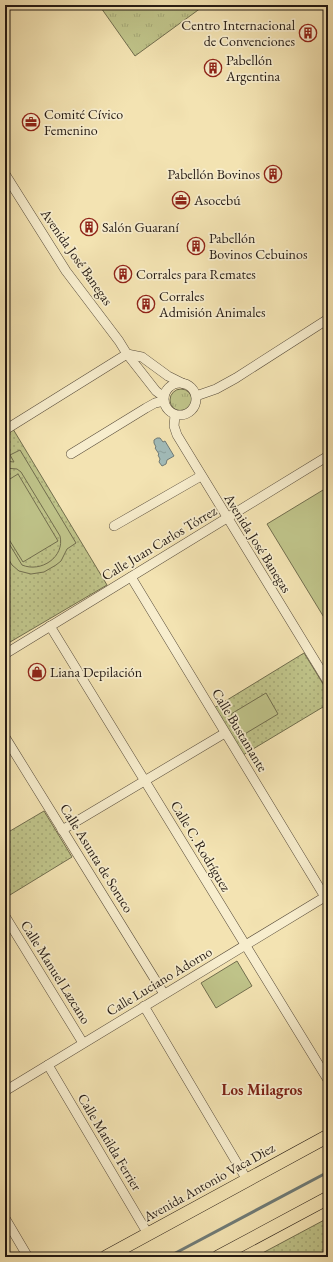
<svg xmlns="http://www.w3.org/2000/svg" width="333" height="1262" font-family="'EB Garamond',serif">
<defs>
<pattern id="grass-tufts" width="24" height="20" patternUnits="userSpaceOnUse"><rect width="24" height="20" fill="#bfc389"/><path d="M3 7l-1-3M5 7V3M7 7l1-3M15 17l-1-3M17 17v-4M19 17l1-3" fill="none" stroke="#a4a775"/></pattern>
<pattern id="park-dots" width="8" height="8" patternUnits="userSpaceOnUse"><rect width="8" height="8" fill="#bfc389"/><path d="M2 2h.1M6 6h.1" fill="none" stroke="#a4a775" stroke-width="1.8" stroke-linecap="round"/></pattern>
<pattern id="water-ripples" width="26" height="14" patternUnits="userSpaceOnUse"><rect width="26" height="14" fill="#a1bbb9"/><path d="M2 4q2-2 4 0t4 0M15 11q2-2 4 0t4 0" fill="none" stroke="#8aa09e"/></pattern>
</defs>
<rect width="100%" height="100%" fill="#f3e3b2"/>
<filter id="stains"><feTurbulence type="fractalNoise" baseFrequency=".005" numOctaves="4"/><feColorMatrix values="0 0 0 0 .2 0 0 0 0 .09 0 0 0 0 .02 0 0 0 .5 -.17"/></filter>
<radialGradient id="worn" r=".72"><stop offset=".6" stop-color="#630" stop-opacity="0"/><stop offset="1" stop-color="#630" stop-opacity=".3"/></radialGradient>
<g fill="url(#grass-tufts)" stroke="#726e4e">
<path d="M 99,5 L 205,5 L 135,56 Z"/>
<circle cx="181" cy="400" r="11"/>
</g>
<g fill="url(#park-dots)" stroke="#726e4e">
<path d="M 13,429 L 107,585 L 5,645 L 5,434 Z"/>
<path d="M 304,653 L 328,692 L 328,704 L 243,755 L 214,708 Z"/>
<path d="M 44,811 L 72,857 L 5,898 L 5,834 Z"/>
<path d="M 328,1218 L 328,1257 L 255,1257 Z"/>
</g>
<g fill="#bfc389" stroke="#726e4e">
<path d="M 20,450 L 76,543 L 67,549 L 61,561 L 56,565 L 44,572 L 31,574 L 19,571 L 12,565 L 5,553 L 5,537 L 22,565 C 41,573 65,557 60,536 L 21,472 L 17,469 L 5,468 L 5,461 L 14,462 L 10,455 Z"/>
<path d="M 18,474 L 58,541 L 23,562 L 5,533 L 5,482 Z"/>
<path d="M 328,487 L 328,624 L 267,524 Z"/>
<path d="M 266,693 L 278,714 L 243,735 L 231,714 Z"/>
<path d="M 237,961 L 252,986 L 216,1008 L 201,983 Z"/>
</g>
<path fill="url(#water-ripples)" stroke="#6f7b77" d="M 157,438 L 160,438 L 163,442 L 165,441 L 174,456 L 167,460 L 166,464 L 162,466 L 159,462 L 160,459 L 158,455 L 159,454 L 155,448 L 156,447 L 154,443 L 154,440 Z"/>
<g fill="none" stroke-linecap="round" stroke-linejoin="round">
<path stroke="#6f7b77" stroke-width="3" d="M 168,1257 L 328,1172"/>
<defs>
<g id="minor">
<path d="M 5,174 L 66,271 L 119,341 L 127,354 L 156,391 L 164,397"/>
<path d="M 127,354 L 142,357 L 168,376 L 184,384"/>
<circle cx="180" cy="399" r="16"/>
<path d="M 196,396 L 216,389 L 236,378 L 328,319"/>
<path d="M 175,415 L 174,426 L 177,435 L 328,682"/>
<path d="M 5,430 L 127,354"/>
<path d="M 71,454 L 146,408 L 155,403 L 164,401"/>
<path d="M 114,526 L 201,476"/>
<path d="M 131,577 L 325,897"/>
<path d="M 50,626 L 328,1080"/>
<path d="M 5,654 L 328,456"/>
<path d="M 5,737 L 164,994"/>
<path d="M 62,830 L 225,733"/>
<path d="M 5,916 L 83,1043"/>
<path d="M 144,1006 L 247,1180"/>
<path d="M 48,1065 L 148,1234"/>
<path d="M 5,1091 L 328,895"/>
<path d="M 5,1218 L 28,1257"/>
</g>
<g id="highway">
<path d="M 106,1257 L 328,1136"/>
<path d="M 218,1257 L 328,1198"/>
</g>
</defs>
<use href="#minor" stroke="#584c3b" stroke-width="10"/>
<use href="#highway" stroke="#241a13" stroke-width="14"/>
<use href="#minor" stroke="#f7edcd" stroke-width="9"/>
<use href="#highway" stroke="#f3e3b2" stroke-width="13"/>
</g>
<defs>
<symbol id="building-ring" viewBox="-11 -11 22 22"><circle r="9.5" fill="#f7edcd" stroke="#8f2418" stroke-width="1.5"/><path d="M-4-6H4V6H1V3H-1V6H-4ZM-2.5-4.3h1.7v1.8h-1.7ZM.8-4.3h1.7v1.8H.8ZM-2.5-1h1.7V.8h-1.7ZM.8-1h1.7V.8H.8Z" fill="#8f2418"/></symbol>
<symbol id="office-ring" viewBox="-11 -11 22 22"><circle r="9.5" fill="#f7edcd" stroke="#8f2418" stroke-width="1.5"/><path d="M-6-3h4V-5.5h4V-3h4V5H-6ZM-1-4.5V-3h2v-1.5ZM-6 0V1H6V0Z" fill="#8f2418"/></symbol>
<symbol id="shop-ring" viewBox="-11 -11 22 22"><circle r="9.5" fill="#f7edcd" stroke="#8f2418" stroke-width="1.5"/><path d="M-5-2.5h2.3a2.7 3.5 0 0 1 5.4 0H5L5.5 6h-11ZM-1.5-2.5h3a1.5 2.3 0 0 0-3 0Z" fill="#8f2418"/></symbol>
</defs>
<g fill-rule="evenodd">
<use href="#building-ring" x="298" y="23" width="20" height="20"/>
<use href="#building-ring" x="203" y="58" width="20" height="20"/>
<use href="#office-ring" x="21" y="112" width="20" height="20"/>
<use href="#building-ring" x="263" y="164" width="20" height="20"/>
<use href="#office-ring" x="171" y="190" width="20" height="20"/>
<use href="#building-ring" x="79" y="217" width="20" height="20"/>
<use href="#building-ring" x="186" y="236" width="20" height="20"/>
<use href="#building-ring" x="113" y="264" width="20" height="20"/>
<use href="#building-ring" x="136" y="294" width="20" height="20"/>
<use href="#shop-ring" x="27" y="662" width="20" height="20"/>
</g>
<g text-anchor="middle" stroke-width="3.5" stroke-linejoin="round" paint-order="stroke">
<g font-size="14" fill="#241a13" stroke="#f7edcd" text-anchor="start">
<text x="295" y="30" text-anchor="end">Centro Internacional<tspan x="295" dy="16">de Convenciones</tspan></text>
<text x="226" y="65">Pabellón<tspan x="226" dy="16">Argentina</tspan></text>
<text x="44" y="119">Comité Cívico<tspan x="44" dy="16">Femenino</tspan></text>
<text x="260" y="179" text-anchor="end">Pabellón Bovinos</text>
<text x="194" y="205">Asocebú</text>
<text x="102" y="232">Salón Guaraní</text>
<text x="209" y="243">Pabellón<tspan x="209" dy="16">Bovinos Cebuinos</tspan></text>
<text x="136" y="279">Corrales para Remates</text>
<text x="159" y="301">Corrales<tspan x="159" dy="16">Admisión Animales</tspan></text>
<text x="50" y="677">Liana Depilación</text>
</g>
<g font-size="14" fill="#241a13" stroke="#f7edcd">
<text transform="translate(77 257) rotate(55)" y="5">Avenida José Banegas</text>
<text transform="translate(159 543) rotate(-31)" y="5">Calle Juan Carlos Tórrez</text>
<text transform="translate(258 543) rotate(58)" y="5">Avenida José Banegas</text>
<text transform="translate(240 730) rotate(59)" y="5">Calle Bustamante</text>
<text transform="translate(201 846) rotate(59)" y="5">Calle C. Rodríguez</text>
<text transform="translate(97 858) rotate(58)" y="5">Calle Asunta de Soruco</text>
<text transform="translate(56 972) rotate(58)" y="5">Calle Manuel Lazcano</text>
<text transform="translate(159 981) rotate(-31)" y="5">Calle Luciano Adorno</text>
<text transform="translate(110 1142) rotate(59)" y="5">Calle Matilda Ferrier</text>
<text transform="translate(209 1182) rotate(-29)" y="5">Avenida Antonio Vaca Diez</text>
</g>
<g font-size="15" font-weight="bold" fill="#7a1f14" stroke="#f7edcd">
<text x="262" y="1095">Los Milagros</text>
</g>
</g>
<rect width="333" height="1262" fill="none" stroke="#f3e3b2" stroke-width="20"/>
<rect x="6" y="6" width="321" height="1250" fill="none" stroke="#241a13" stroke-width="2"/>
<rect x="10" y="10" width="313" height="1242" fill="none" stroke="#241a13"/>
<rect width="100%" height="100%" filter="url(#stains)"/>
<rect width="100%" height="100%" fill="url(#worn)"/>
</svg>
